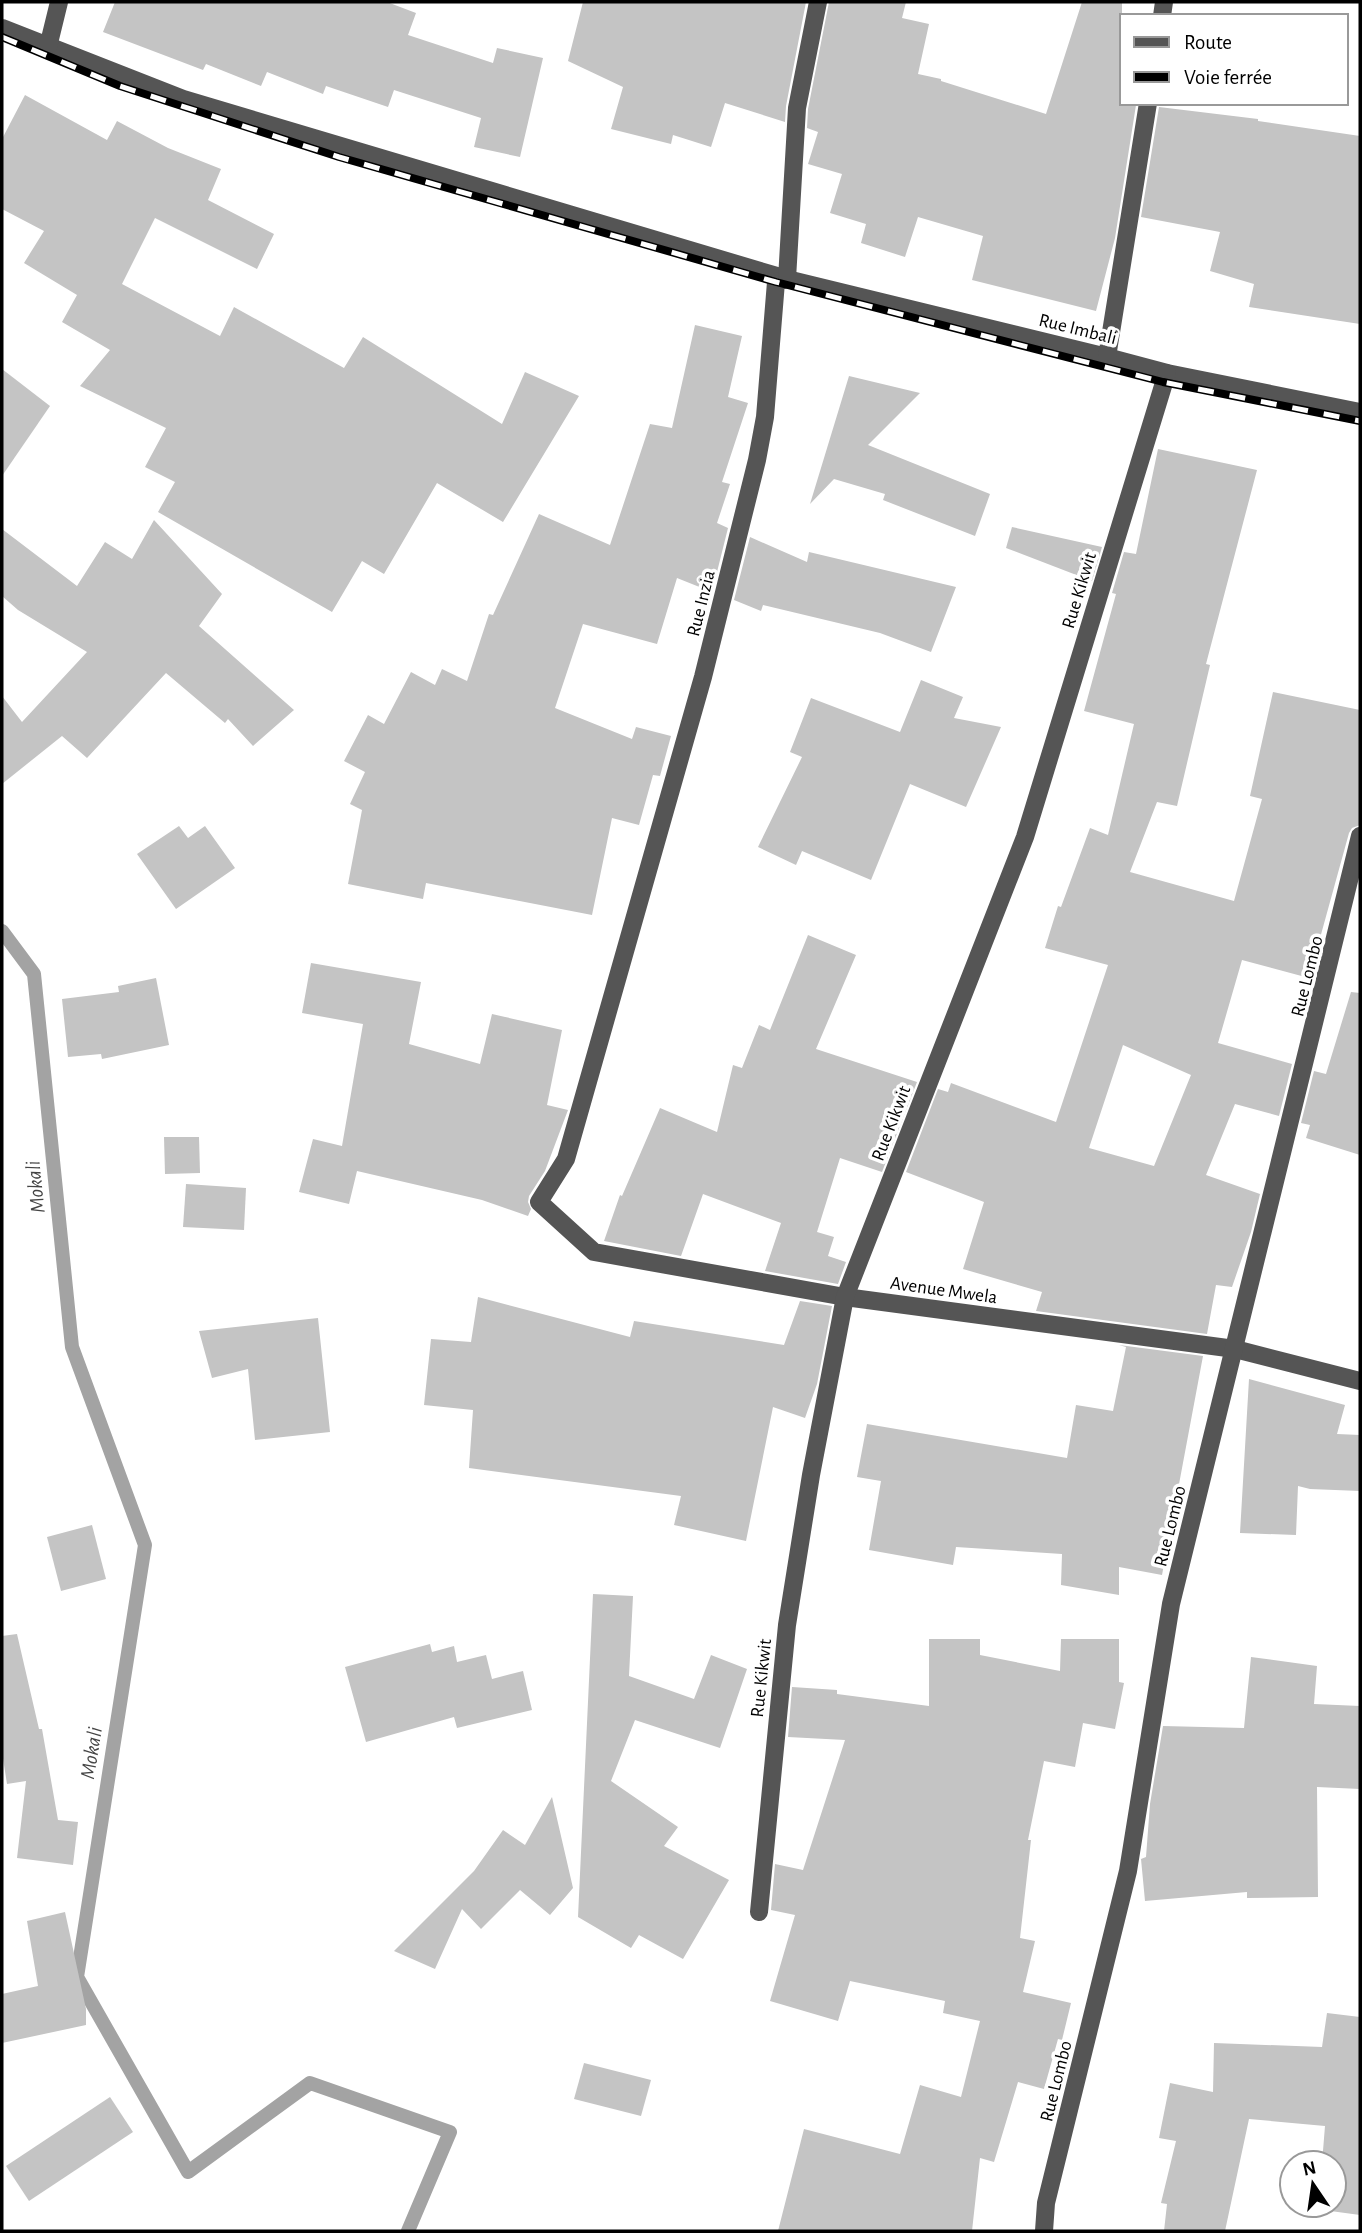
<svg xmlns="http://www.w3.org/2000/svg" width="1362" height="2233" font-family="'Alegreya Sans',sans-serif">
<rect width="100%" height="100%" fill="#fff"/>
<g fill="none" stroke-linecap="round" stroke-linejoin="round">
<path stroke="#a3a3a3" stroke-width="14" d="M 2,931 L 34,974 L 72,1347 L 145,1545 L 77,1977 L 188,2172 L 310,2083 L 450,2132 L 408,2231"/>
</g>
<g fill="#c4c4c4" fill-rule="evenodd">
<path d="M 115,2 L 387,2 L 416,13 L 408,35 L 493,63 L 497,48 L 543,58 L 520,157 L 474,147 L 481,118 L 394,90 L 388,107 L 326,86 L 323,94 L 267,72 L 261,86 L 206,64 L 203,70 L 103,32 Z"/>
<path d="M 583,2 L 806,2 L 786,106 L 785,122 L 725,103 L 711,147 L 673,135 L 671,144 L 611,129 L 623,87 L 568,61 Z"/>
<path d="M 829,2 L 906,2 L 902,18 L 929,24 L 918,74 L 941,79 L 941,81 L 1046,114 L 1082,2 L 1122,2 L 1122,103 L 1136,105 L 1115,238 L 1096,311 L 972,280 L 983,236 L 918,217 L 905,257 L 861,243 L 866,224 L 830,213 L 842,174 L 808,164 L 818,132 L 807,128 L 808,109 Z"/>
<path d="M 25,95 L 107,140 L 117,121 L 168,148 L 221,169 L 208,200 L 274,234 L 257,269 L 155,218 L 122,284 L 220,336 L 234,307 L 344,368 L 363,337 L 502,424 L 525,372 L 579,396 L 503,522 L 437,483 L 384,574 L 362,561 L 332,612 L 158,512 L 175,482 L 145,467 L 166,428 L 80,386 L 110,350 L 62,322 L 77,295 L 24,263 L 44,231 L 2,209 L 2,139 Z"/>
<path d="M 1159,107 L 1258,119 L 1258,121 L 1360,136 L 1360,324 L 1249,307 L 1254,284 L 1210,271 L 1220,232 L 1141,217 Z"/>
<path d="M 695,325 L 742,336 L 728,397 L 748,403 L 722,482 L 730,484 L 717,523 L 728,528 L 712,592 L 677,578 L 657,644 L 583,624 L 555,708 L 632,739 L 636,727 L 671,736 L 660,776 L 653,775 L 639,825 L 612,818 L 592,915 L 426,883 L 423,899 L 348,884 L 362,810 L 350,804 L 365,772 L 344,761 L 368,715 L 384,724 L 411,672 L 435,685 L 442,669 L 467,681 L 489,614 L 493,615 L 539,514 L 610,545 L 650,424 L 672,428 Z"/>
<path d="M 2,369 L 50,406 L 2,476 Z"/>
<path d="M 849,376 L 920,393 L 868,445 L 990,494 L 975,536 L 883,500 L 885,494 L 834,479 L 810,504 Z"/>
<path d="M 1158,449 L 1257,470 L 1206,664 L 1210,665 L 1177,806 L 1157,802 L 1130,872 L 1234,901 L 1262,799 L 1250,796 L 1273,692 L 1360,710 L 1360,825 L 1352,828 L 1349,833 L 1309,978 L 1242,960 L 1218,1043 L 1292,1064 L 1279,1116 L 1235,1104 L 1206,1175 L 1260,1194 L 1251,1232 L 1232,1287 L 1216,1285 L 1207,1334 L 1036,1311 L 1042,1292 L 963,1269 L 984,1202 L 906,1172 L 938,1089 L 948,1092 L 951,1083 L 1056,1122 L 1108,965 L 1045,948 L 1058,906 L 1061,907 L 1090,828 L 1108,835 L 1134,724 L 1084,711 L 1116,594 L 1112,593 L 1124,552 L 1136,554 ZM 1123,1045 L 1191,1075 L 1154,1166 L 1089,1148 Z"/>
<path d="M 154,520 L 222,594 L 199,626 L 294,710 L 253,746 L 228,719 L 225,723 L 166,673 L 87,758 L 62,736 L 2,784 L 2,696 L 22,722 L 87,652 L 18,610 L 2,596 L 2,529 L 77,586 L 105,542 L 132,559 Z"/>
<path d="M 1012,527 L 1102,547 L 1092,581 L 1006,548 Z"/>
<path d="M 750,537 L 807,562 L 809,552 L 956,587 L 931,652 L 880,633 L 763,605 L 761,611 L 734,600 Z"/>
<path d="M 921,680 L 963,697 L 954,718 L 1001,727 L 966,807 L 910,784 L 871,880 L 802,851 L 796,865 L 758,847 L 802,757 L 790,752 L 811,698 L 900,732 Z"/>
<path d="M 179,826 L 188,838 L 205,826 L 235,868 L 176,909 L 137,854 Z"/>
<path d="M 808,935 L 856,955 L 816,1049 L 917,1082 L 882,1172 L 840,1158 L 817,1232 L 834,1237 L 828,1256 L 846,1262 L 838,1284 L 765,1271 L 781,1223 L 703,1194 L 681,1256 L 604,1241 L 620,1195 L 622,1196 L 660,1108 L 717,1132 L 733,1065 L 742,1068 L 759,1025 L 770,1030 Z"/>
<path d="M 311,963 L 421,982 L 409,1044 L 480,1064 L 492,1014 L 562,1030 L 547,1105 L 568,1110 L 545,1171 L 529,1196 L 528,1202 L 531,1209 L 528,1216 L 482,1200 L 357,1171 L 349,1204 L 299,1192 L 313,1139 L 342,1146 L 363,1024 L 302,1013 Z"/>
<path d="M 156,978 L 169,1045 L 102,1059 L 101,1054 L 68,1057 L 62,999 L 119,992 L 118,986 Z"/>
<path d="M 1351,992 L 1360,993 L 1360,1155 L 1306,1138 L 1310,1125 L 1301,1123 L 1314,1071 L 1326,1074 Z"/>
<path d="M 164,1137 L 199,1137 L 200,1173 L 165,1174 Z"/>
<path d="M 186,1184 L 246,1188 L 244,1230 L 183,1227 Z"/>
<path d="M 478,1297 L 630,1337 L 634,1321 L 784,1345 L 800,1301 L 832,1306 L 817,1384 L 805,1418 L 773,1407 L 746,1541 L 674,1525 L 681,1496 L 469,1468 L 473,1410 L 424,1405 L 431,1339 L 471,1342 Z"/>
<path d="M 318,1318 L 330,1432 L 255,1440 L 248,1369 L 212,1378 L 199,1331 Z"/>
<path d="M 1119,1345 L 1203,1356 L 1162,1575 L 1119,1567 L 1119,1595 L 1061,1585 L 1062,1554 L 956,1547 L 953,1565 L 869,1550 L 881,1481 L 857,1477 L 867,1424 L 1067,1458 L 1076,1405 L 1113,1411 L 1126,1347 Z"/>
<path d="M 1249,1379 L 1345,1405 L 1337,1434 L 1360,1435 L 1360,1491 L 1310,1489 L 1298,1486 L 1296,1535 L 1240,1533 Z"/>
<path d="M 92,1525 L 106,1579 L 61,1591 L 47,1537 Z"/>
<path d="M 593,1594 L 633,1596 L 629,1676 L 694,1699 L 711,1655 L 747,1669 L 720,1748 L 635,1720 L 611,1781 L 678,1827 L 664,1846 L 729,1880 L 683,1959 L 639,1935 L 631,1948 L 578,1917 Z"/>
<path d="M 17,1634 L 39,1729 L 42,1729 L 58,1820 L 78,1822 L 73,1865 L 17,1858 L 26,1781 L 7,1784 L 2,1752 L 2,1636 Z"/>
<path d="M 929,1639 L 980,1639 L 980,1655 L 1060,1671 L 1061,1639 L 1119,1639 L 1119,1682 L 1124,1683 L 1115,1729 L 1083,1723 L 1075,1767 L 1044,1761 L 1028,1840 L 1031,1840 L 1020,1938 L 1035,1941 L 1023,1992 L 1071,2003 L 1062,2040 L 1058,2039 L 1044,2089 L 1018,2082 L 994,2162 L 980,2158 L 972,2231 L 778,2231 L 804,2129 L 900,2154 L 920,2085 L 961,2097 L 980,2021 L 943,2013 L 945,2001 L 850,1981 L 838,2021 L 770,2001 L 795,1915 L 771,1910 L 775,1864 L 803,1870 L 845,1740 L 788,1737 L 792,1687 L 837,1690 L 837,1694 L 929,1706 Z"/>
<path d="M 430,1644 L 432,1652 L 454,1646 L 457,1662 L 486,1655 L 492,1679 L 523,1671 L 532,1710 L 457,1728 L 454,1717 L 366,1742 L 345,1667 Z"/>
<path d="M 1251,1657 L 1317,1666 L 1314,1704 L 1360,1706 L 1360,1789 L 1317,1787 L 1318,1897 L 1247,1898 L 1247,1892 L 1145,1901 L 1141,1859 L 1146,1857 L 1150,1804 L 1163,1726 L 1244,1728 Z"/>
<path d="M 552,1797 L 573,1888 L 550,1915 L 520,1890 L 481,1929 L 462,1909 L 435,1969 L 394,1951 L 474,1871 L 503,1830 L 525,1845 Z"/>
<path d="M 65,1912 L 86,2009 L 86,2025 L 2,2043 L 2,1994 L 38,1986 L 27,1921 Z"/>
<path d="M 1327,2013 L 1360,2017 L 1360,2215 L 1323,2210 L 1323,2205 L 1334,2205 L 1334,2163 L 1322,2163 L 1325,2126 L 1249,2119 L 1225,2231 L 1164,2231 L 1167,2204 L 1161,2203 L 1176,2141 L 1159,2138 L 1170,2083 L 1213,2092 L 1214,2043 L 1322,2047 Z"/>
<path d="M 584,2063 L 651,2080 L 641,2116 L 574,2099 Z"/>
<path d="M 110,2097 L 133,2132 L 29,2201 L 6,2166 Z"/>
</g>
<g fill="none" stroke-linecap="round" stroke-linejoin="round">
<g stroke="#555" stroke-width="18">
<path d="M 1162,16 L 1164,2"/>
<path d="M 2,28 L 183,99 L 787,279 L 1107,357 L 1167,373 L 1360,412"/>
<path d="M 48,47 L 59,2"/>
<path d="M 787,279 L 776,282 L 765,417 L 757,460 L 703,677 L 566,1159 L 539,1202 L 594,1252 L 845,1297 L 1235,1349 L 1360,1381"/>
<path d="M 787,279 L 797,108 L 818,2"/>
<path d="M 1107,357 L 1148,103"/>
<path d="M 759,1912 L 787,1625 L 811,1475 L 845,1297 L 1025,837 L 1167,373"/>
<path d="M 1044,2231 L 1046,2203 L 1128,1871 L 1171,1604 L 1360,836"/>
</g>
<defs>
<path id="rail" d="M 2,37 L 120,86 L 339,157 L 776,282 L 1163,382 L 1360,421"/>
</defs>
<use href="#rail" stroke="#000" stroke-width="8"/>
<use href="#rail" stroke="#fff" stroke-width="5" stroke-dasharray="16" stroke-linecap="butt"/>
</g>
<g text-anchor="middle" stroke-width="7" stroke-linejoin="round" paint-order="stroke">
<g font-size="19" fill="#000" stroke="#fff">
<text transform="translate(1078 328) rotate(14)" y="7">Rue Imbali</text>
<text transform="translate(1078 590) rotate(-73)" y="7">Rue Kikwit</text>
<text transform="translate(700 603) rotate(-76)" y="7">Rue Inzia</text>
<text transform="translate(1306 976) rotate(-76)" y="7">Rue Lombo</text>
<text transform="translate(890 1123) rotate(-69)" y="7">Rue Kikwit</text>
<text transform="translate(944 1289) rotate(8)" y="7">Avenue Mwela</text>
<text transform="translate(1169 1526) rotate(-76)" y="7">Rue Lombo</text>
<text transform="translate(760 1678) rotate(-84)" y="7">Rue Kikwit</text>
<text transform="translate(1055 2081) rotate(-76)" y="7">Rue Lombo</text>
</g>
<g font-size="21" font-style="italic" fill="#444" stroke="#fff">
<text transform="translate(35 1187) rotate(-96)" y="7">Mokali</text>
<text transform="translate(91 1753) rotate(-81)" y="7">Mokali</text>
</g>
</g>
<rect width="1362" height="2233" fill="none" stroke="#000000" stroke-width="7"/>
<rect x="1120" y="14" width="228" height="91" fill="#ffffff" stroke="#999999" stroke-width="2"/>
<rect x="1134" y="37" width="35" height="10" fill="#555555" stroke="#999999" stroke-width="2"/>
<text x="1184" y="49" font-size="21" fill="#000000">Route</text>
<rect x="1134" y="72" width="35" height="10" fill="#000000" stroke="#999999" stroke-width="2"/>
<text x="1184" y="84" font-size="21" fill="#000000">Voie ferrée</text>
<g transform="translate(1313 2184) rotate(347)"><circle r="33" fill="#ffffff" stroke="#999999" stroke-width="2"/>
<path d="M0-5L12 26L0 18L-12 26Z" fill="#000000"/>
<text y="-10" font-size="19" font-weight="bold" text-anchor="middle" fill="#000000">N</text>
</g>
</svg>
